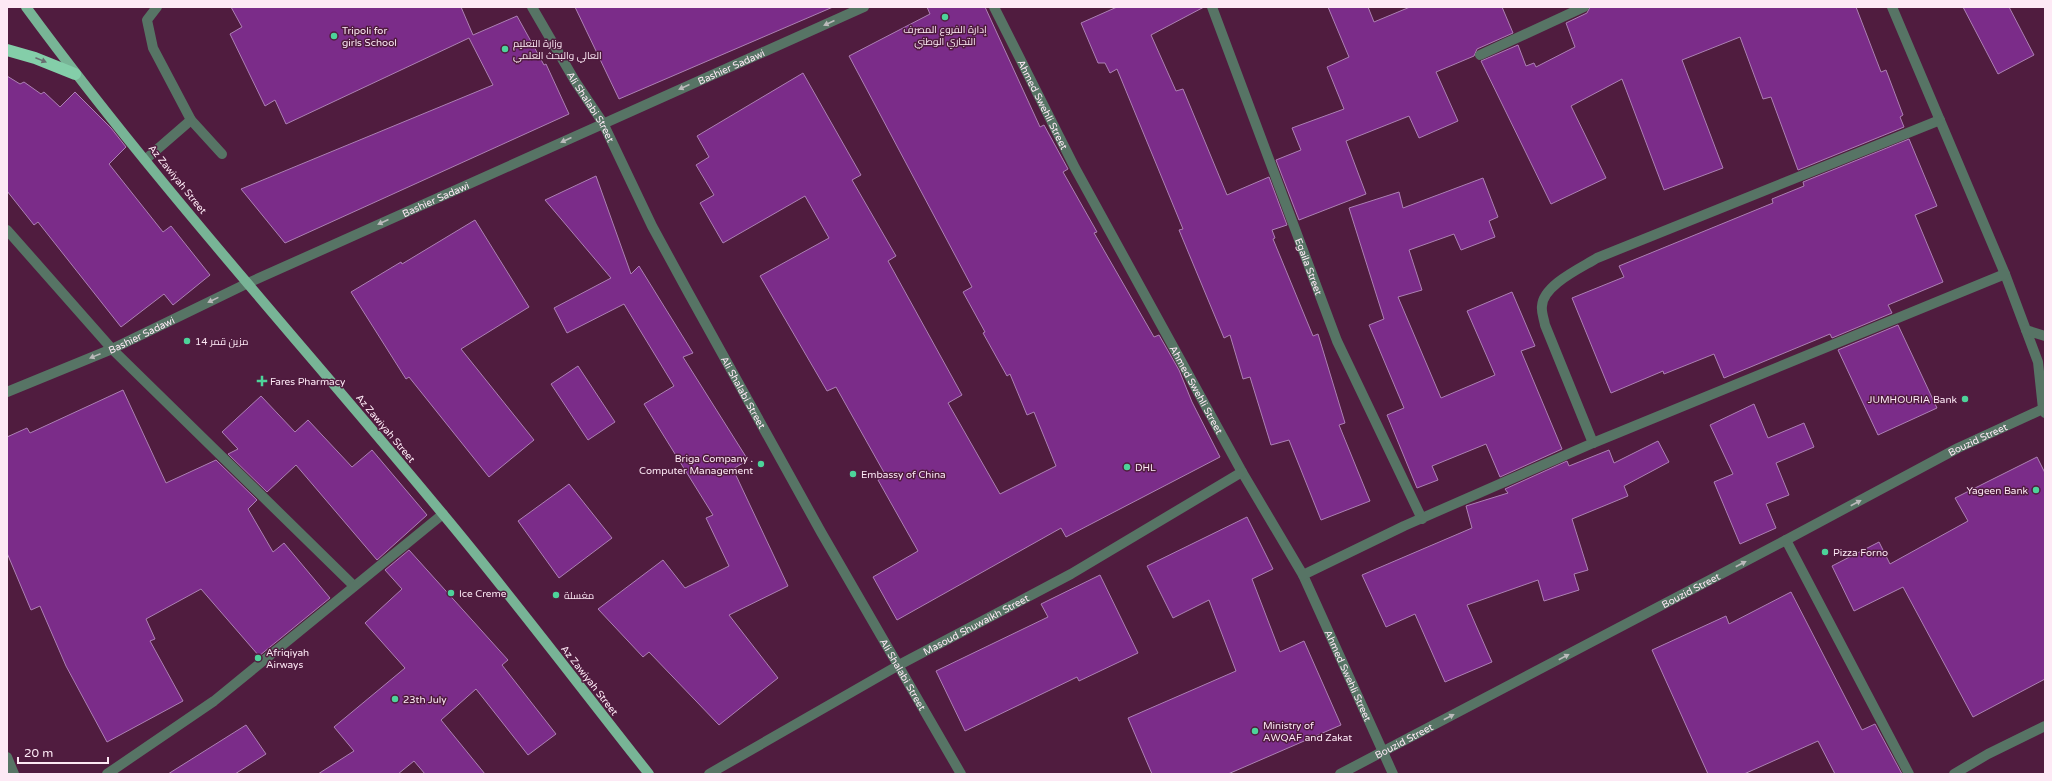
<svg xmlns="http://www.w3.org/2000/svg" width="2052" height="781" font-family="'Varela Round',Cairo,sans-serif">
<rect width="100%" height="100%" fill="#501c3f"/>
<g fill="#7b2c89" stroke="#ad80b4">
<path d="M 231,7 L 461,7 L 473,35 L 517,16 L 544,65 L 546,64 L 569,114 L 285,243 L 241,189 L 493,85 L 469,38 L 286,124 L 275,100 L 265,106 L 230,34 L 242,27 Z"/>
<path d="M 575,7 L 833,7 L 619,99 Z"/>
<path d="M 927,7 L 985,7 L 1040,127 L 1044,125 L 1068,169 L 1063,172 L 1097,232 L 1094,233 L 1154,337 L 1159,335 L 1179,370 L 1192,402 L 1220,457 L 1066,537 L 1061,528 L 897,620 L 873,577 L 918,551 L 878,480 L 886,476 L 836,387 L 827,391 L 760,276 L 829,238 L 805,196 L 723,243 L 700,203 L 714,195 L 696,165 L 709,157 L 697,136 L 803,73 L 861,175 L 852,180 L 896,256 L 888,261 L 962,395 L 948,403 L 1000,494 L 1056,466 L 1034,412 L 1027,415 L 1010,374 L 1007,376 L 983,333 L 985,332 L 963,292 L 972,287 L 849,56 L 930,14 Z"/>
<path d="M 1117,7 L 1204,7 L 1151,35 L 1176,91 L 1183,89 L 1227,195 L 1269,177 L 1287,225 L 1272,230 L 1275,238 L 1273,239 L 1313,336 L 1318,334 L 1345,423 L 1339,425 L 1370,501 L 1321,520 L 1289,440 L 1271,445 L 1250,377 L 1243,379 L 1230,335 L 1224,338 L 1179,230 L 1183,229 L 1117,69 L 1110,73 L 1105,63 L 1098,63 L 1081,23 Z"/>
<path d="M 1328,7 L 1368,7 L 1374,22 L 1410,7 L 1502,7 L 1513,33 L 1477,49 L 1474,56 L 1436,72 L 1458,121 L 1419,138 L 1409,116 L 1346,141 L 1366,194 L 1299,220 L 1276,160 L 1301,150 L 1292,128 L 1344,109 L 1327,67 L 1349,57 Z"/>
<path d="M 1590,7 L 1856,7 L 1881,72 L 1886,70 L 1903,115 L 1900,117 L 1904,127 L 1798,170 L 1771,97 L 1763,99 L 1740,37 L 1682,60 L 1723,168 L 1664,190 L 1622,79 L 1571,106 L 1606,178 L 1551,204 L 1481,61 L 1518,45 L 1526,66 L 1534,63 L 1536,67 L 1575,47 L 1566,23 L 1587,13 Z"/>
<path d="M 1963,7 L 2009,7 L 2034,55 L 1998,74 Z"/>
<path d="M 7,76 L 20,84 L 24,82 L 41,94 L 44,92 L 60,107 L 75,92 L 111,128 L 126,147 L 109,164 L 163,232 L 171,226 L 210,275 L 173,305 L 164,294 L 121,327 L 38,222 L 34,225 L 7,191 Z"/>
<path d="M 1909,139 L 1937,206 L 1915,215 L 1943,282 L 1888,305 L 1892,313 L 1832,338 L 1830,334 L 1724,378 L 1714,354 L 1664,374 L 1663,371 L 1611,393 L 1572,298 L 1624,277 L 1619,266 L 1773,203 L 1772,199 L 1804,186 L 1803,182 Z"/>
<path d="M 596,176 L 631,274 L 639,266 L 693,353 L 683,357 L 748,460 L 733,469 L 788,586 L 729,615 L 778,678 L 719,725 L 649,652 L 643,657 L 598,609 L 663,560 L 685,588 L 729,566 L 706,518 L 713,515 L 644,404 L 674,386 L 624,304 L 567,333 L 554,308 L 611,278 L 545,200 Z"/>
<path d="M 1483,178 L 1498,217 L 1489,221 L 1495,237 L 1461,250 L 1454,234 L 1409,250 L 1422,290 L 1398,297 L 1441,398 L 1495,375 L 1467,311 L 1512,292 L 1535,346 L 1521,351 L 1562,449 L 1500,477 L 1486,444 L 1432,466 L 1438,480 L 1417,488 L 1387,415 L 1404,408 L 1369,325 L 1384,319 L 1349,208 L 1399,192 L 1403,208 Z"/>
<path d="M 475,220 L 529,307 L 461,349 L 534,440 L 489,477 L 409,377 L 406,379 L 351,292 L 401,262 L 402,264 Z"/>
<path d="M 1898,325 L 1937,408 L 1878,435 L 1838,350 Z"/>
<path d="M 578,366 L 615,422 L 588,440 L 551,384 Z"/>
<path d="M 123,390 L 166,483 L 216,460 L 257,500 L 248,509 L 273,552 L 284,543 L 330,598 L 259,656 L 201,589 L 146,619 L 155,639 L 150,641 L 183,701 L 107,742 L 66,666 L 40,606 L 31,610 L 7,553 L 7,437 L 27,428 L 30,433 Z"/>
<path d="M 261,396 L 295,432 L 308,420 L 352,467 L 372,450 L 427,515 L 377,560 L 296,465 L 267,492 L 228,454 L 238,449 L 222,432 Z"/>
<path d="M 1754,404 L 1768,438 L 1804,423 L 1814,447 L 1776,463 L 1789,495 L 1766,504 L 1776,528 L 1740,544 L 1714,482 L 1733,474 L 1710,425 Z"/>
<path d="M 1658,441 L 1669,462 L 1624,486 L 1628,496 L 1572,519 L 1588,570 L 1574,574 L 1579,590 L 1544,601 L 1538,580 L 1467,605 L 1492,662 L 1445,682 L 1415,614 L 1386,627 L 1362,575 L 1472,528 L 1466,506 L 1508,493 L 1505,489 L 1567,461 L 1569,466 L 1609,450 L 1614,463 Z"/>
<path d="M 2037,457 L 2045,473 L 2045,679 L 1973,717 L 1903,587 L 1854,611 L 1832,566 L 1879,542 L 1890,564 L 1968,521 L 1955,498 Z"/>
<path d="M 569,484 L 612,538 L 559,578 L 518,521 Z"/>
<path d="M 1247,517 L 1273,569 L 1252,579 L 1280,652 L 1304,641 L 1341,725 L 1228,774 L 1152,774 L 1128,718 L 1236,671 L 1209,600 L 1173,618 L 1147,566 Z"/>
<path d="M 409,550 L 508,660 L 502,665 L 556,734 L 528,755 L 476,689 L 441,720 L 485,774 L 425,774 L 414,761 L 398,774 L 318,774 L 354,751 L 334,727 L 405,668 L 365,623 L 402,589 L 385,570 Z"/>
<path d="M 1100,575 L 1138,653 L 1079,681 L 1077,677 L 965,731 L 936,671 L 1048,617 L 1041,604 Z"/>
<path d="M 1791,592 L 1862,730 L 1875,724 L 1902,774 L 1835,774 L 1818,741 L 1744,774 L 1708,774 L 1652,650 L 1726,616 L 1729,624 Z"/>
<path d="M 246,725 L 266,754 L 235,774 L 168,774 Z"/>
</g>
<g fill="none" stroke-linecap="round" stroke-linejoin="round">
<g stroke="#577465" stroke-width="10">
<path d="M 157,7 L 147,20 L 153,48 L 191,120 L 222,154"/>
<path id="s1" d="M 532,7 L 575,81 L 603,123 L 652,226 L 688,292 L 821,532 L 961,774"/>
<path id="s2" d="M 994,7 L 1075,168 L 1242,472 L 1303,575 L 1393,774"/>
<path id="s3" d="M 1212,7 L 1337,341 L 1422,519"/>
<path d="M 1892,7 L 2005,274 L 2038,362 L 2043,409 L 2045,413"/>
<path d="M 1480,55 L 1584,7"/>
<path d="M 146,159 L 191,120"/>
<path d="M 7,230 L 112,349 L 354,586"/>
<path d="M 2026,330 L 2045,336"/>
<path id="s4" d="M 7,392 L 112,349 L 248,283 L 864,7"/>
<path d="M 1593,443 L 1545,325 C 1544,319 1541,312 1542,306 C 1543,285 1581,268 1597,258 L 1940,120"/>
<path d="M 1786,540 L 1909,774"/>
<path d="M 1303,575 L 1404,526 L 1593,443 L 2005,274"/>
<path d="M 7,757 L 14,774"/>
<path d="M 107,774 L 214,701 L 443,514"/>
<path id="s5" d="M 709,774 L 899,665 L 1071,574 L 1242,472"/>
<path id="s6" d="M 1340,774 L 1786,540 L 1958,448 L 2045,408"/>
<path d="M 1954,774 L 1988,754 L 2045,726"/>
</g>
<path stroke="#78b496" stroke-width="10" d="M 26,7 C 155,183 303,345 442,513 C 513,598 580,687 649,774"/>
<path stroke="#84cea9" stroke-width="12" d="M 7,50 L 35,58 L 75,74"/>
</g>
<defs><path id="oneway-solid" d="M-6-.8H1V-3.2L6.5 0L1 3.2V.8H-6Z"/></defs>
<g fill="#bbbabb">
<use href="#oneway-solid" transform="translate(829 23) rotate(156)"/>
<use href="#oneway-solid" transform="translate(684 87) rotate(156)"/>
<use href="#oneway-solid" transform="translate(566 140) rotate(156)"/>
<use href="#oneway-solid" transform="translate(383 222) rotate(156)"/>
<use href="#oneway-solid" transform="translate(213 300) rotate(154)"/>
<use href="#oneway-solid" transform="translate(95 356) rotate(158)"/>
<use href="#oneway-solid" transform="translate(1856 503) rotate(-28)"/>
<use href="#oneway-solid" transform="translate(1741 564) rotate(-28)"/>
<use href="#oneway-solid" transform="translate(1564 657) rotate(-28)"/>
<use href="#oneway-solid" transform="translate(1449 717) rotate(-28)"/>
</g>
<use fill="#676c6f" href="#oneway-solid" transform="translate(41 60) rotate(22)"/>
<g fill="#4dd39a" stroke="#501c3f" stroke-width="1.5">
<circle cx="945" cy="17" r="4"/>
<circle cx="334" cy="36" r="4"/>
<circle cx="505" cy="49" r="4"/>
<circle cx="187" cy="341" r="4"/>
<path d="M260 375h4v4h4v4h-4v4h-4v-4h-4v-4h4z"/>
<circle cx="1965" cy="399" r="4"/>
<circle cx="761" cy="464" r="4"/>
<circle cx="1127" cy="467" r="4"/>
<circle cx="853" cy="474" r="4"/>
<circle cx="2036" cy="490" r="4"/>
<circle cx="1825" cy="552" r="4"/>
<circle cx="451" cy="593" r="4"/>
<circle cx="556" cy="595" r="4"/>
<circle cx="258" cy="658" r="4"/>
<circle cx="395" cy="699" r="4"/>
<circle cx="1255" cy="731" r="4"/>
</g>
<g text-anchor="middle" stroke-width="3" stroke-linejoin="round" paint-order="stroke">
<g font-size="10" fill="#fde9f5" stroke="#501c3f" text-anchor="start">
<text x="945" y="33" text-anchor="middle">إدارة الفروع المصرف<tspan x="945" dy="12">التجاري الوطني</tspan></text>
<text x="342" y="34">Tripoli for<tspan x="342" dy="12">girls School</tspan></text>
<text x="513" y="47">وزارة التعليم<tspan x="513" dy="12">العالي والبحث العلمي</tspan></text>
<text x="195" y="345">مزين قمر 14</text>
<text x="270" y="385">Fares Pharmacy</text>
<text x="1957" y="403" text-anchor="end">JUMHOURIA Bank</text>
<text x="753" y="462" text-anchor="end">Briga Company .<tspan x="753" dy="12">Computer Management</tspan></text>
<text x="1135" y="471">DHL</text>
<text x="861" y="478">Embassy of China</text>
<text x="2028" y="494" text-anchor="end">Yageen Bank</text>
<text x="1833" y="556">Pizza Forno</text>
<text x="459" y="597">Ice Creme</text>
<text x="564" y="599">مغسلة</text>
<text x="266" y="656">Afriqiyah<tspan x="266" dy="12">Airways</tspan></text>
<text x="403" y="703">23th July</text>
<text x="1263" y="729">Ministry of<tspan x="1263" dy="12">AWQAF and Zakat</tspan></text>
</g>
<g font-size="10" fill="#fde9f5" stroke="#501c3f">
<text dy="4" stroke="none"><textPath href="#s4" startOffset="794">Bashier Sadawi</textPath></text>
<text dy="4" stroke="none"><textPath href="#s2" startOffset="109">Ahmed Swehli Street</textPath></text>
<text dy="4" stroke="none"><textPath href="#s1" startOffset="116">Ali Shalabi Street</textPath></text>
<text transform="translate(178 179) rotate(51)" y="4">Az Zawiyah Street</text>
<text dy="4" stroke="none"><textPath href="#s4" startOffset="470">Bashier Sadawi</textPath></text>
<text dy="4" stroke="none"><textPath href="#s3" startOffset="277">Egaila Street</textPath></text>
<text dy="4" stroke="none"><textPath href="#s4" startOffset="146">Bashier Sadawi</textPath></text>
<text dy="4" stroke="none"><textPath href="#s2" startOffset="433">Ahmed Swehli Street</textPath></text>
<text dy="4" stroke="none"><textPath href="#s1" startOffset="440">Ali Shalabi Street</textPath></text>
<text transform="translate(386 428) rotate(50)" y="4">Az Zawiyah Street</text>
<text dy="4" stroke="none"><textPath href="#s6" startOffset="720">Bouzid Street</textPath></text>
<text dy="4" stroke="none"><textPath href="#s6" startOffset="396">Bouzid Street</textPath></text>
<text dy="4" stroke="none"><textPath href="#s5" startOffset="306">Masoud Shuwaikh Street</textPath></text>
<text dy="4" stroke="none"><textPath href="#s1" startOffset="764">Ali Shalabi Street</textPath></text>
<text dy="4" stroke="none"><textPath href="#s2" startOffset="757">Ahmed Swehli Street</textPath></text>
<text transform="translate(590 680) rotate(52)" y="4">Az Zawiyah Street</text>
<text dy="4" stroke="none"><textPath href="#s6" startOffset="72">Bouzid Street</textPath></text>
</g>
</g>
<rect width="2052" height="781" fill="none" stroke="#fde9f5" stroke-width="16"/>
<path d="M18 757v6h90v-6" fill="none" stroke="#fde9f5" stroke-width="2"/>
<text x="24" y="757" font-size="12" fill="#fde9f5" stroke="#501c3f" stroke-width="3" paint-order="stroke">20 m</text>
</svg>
